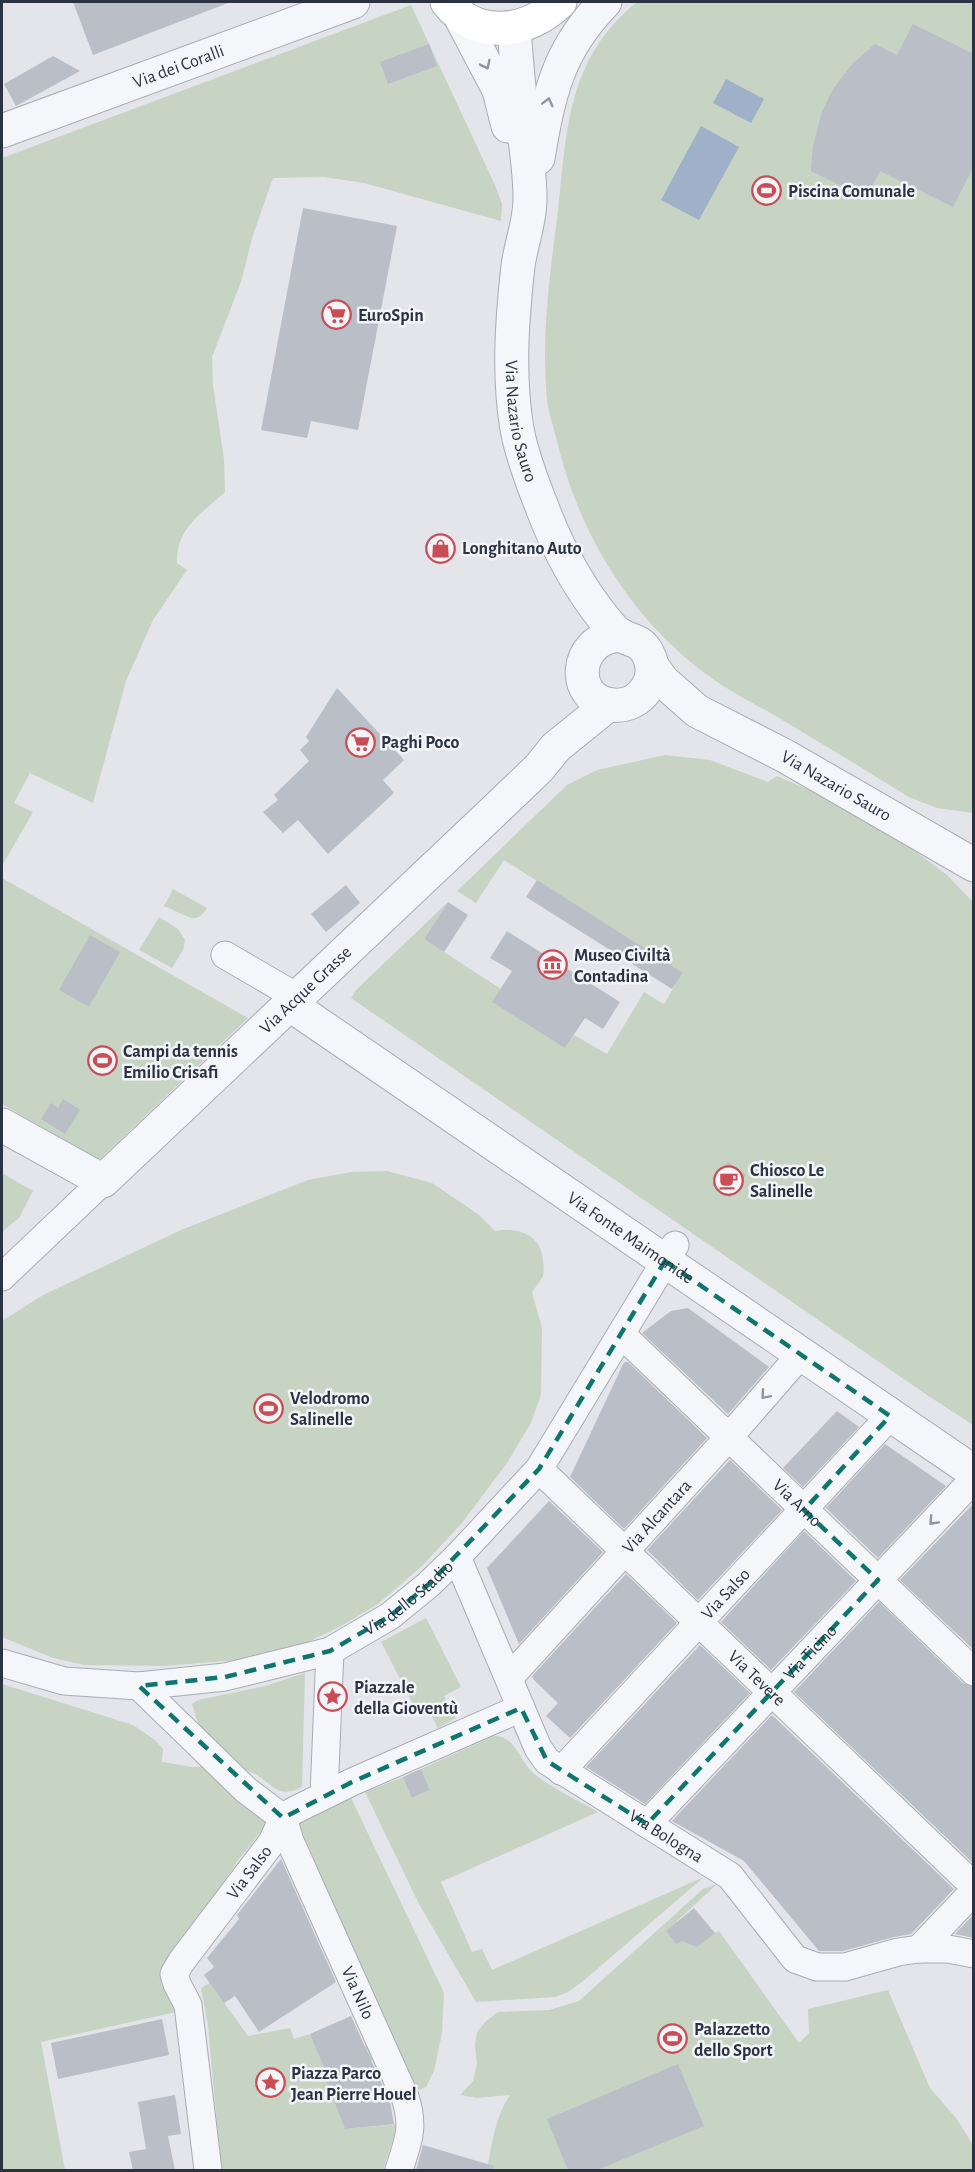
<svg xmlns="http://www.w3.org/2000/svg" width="975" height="2172" font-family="'Alegreya Sans',sans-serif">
<rect width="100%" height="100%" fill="#e3e5ea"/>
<g fill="#c7d4c4">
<path d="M 637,2 L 973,2 L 973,813 L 937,808 L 909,797 C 864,769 819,742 774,715 C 751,702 727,690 706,674 C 629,617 577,530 556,437 C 553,425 548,411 547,399 C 541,336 550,273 558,211 C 567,130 567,58 637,2 Z"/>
<path d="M 411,5 L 495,185 L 502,204 L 501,221 L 364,183 L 324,177 L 273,178 L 253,235 L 241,282 L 212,357 L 213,385 L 224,459 L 225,492 C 201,514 176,528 177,563 L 187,570 L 153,620 L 126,681 L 93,803 L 30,773 L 14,803 L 33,812 L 2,866 L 2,158 Z"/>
<path d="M 665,755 L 710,760 L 768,782 L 777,776 L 809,790 L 904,843 L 947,875 L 973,902 L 973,1425 L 924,1393 L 351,998 L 356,990 L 448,902 L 424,939 L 501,989 L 565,1048 L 574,1035 L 607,1054 L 644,992 L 664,1004 L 682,973 L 504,860 L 476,903 L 457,891 L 567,785 L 597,770 Z"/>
<path d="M 2,878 L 248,1018 L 98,1161 L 2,1104 Z"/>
<path d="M 173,889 L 207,908 C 203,914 199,919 191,918 L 164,906 Z"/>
<path d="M 159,917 L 178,929 L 185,940 L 183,950 L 172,968 L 139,950 Z"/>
<path d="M 387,1171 L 432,1183 L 478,1214 L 495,1231 C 517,1226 543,1235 543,1262 C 544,1266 544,1272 543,1276 C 540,1281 536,1287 532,1292 L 542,1328 L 541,1394 L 531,1423 L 507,1463 L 462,1523 L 422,1566 L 378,1604 L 341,1626 L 304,1644 L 251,1659 L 164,1666 L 84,1665 L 53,1658 L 2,1637 L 2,1321 L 43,1295 L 181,1230 L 308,1180 L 351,1172 Z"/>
<path d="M 2,1173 L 33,1191 L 19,1218 L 2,1232 Z"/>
<path d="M 426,1618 L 461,1687 L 444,1696 L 456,1718 L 438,1728 L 425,1703 L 415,1708 L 381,1642 Z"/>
<path d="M 305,1673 L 302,1787 C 277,1800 274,1784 253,1773 C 249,1771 243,1771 238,1771 L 199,1726 L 192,1704 L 198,1700 L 265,1686 Z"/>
<path d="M 2,1684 L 133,1725 L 155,1740 L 163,1749 L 162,1762 L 193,1767 L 207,1766 L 267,1824 L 239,1859 L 181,1947 L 181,2011 L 41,2042 L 65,2170 L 2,2170 Z"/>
<path d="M 494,1736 C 516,1736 519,1760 533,1773 C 548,1786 581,1802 598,1812 L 441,1882 L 472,1952 L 482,1949 L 492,1970 L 704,1877 L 582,1982 L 568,1992 L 555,1997 L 476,2002 L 419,1904 L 365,1792 L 403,1777 L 413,1798 L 430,1790 L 421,1769 Z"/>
<path d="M 351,1798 L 444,1993 L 442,2033 L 434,2071 L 426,2087 L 416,2091 L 298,1823 Z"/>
<path d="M 717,1884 L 676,1922 L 715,1933 L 719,1931 L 799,2043 L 809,2033 L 808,2009 L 888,1990 L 930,2088 L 956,2118 L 973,2145 L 973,2170 L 487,2170 C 492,2144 495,2117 510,2095 L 477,2098 L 460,2095 L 473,2081 L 477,2064 L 475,2045 L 477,2032 L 485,2022 L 498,2012 L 549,2010 L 579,2001 L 703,1889 Z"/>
<path d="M 210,1983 L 248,2036 L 290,2028 L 294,2039 L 310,2034 L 322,2060 L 369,2044 L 376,2059 L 325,2075 L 345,2129 L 398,2124 L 383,2170 L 221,2170 L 208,2025 L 201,1988 Z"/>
</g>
<g fill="#9fb0c9">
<path d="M 726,79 L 764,99 L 751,123 L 713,103 Z"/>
<path d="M 701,126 L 739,147 L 699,220 L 661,200 Z"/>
</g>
<g fill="#babec7">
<path d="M 73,2 L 227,2 L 228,3 L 93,55 Z"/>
<path d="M 913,24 L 974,54 L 974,166 L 953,207 L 880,171 L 866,198 L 811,171 L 813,146 L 821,114 L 833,89 L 852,64 L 875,44 L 897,55 Z"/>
<path d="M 429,44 L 437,66 L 388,84 L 380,62 Z"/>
<path d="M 53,56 L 80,71 L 16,106 L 4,84 Z"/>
<path d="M 303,208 L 397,226 L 358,430 L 311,421 L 307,438 L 261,430 Z"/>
<path d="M 337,688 L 404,760 L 383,780 L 394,793 L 328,854 L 298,820 L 283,833 L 263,812 L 278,800 L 274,795 L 309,761 L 300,750 L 309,741 L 306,737 Z"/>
<path d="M 537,880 L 683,973 L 672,989 L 526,897 Z"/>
<path d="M 346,885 L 360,903 L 326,932 L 311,914 Z"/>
<path d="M 448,902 L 468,915 L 444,952 L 424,939 Z"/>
<path d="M 507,931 L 620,1002 L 603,1029 L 585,1018 L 565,1048 L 492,1002 L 512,971 L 490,958 Z"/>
<path d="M 90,935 L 120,952 L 89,1007 L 59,990 Z"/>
<path d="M 63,1099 L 80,1110 L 65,1134 L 41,1119 L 51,1103 L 58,1108 Z"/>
<path d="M 728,1162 L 746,1175 L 730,1198 L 712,1185 Z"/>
<path d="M 688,1308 L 769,1367 L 728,1414 L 642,1333 L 671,1311 Z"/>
<path d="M 624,1362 L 628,1362 L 707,1438 L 624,1529 L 570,1477 Z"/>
<path d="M 837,1411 L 859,1427 L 803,1487 L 783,1468 Z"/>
<path d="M 885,1444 L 946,1486 L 878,1558 L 826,1508 Z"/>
<path d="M 730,1460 L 782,1510 L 698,1600 L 647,1550 Z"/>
<path d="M 549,1501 L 603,1552 L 519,1644 L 487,1568 Z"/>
<path d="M 972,1505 L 974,1506 L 974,1650 L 900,1580 Z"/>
<path d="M 804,1531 L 856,1581 L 771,1670 L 721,1622 Z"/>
<path d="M 626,1574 L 677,1623 L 570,1738 L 546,1716 L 558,1703 L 534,1680 L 532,1676 Z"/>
<path d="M 879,1602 L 963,1683 L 974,1687 L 974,1864 L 794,1692 Z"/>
<path d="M 700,1645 L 750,1693 L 645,1804 L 586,1767 Z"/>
<path d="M 772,1715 L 954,1889 L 911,1934 L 894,1937 L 843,1951 L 819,1951 L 744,1861 L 672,1821 Z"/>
<path d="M 421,1769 L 430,1790 L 412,1798 L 403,1777 Z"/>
<path d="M 281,1859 L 336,1982 L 259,2032 L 235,1996 L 224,2003 L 204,1975 L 214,1967 L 207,1958 L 239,1919 L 237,1915 Z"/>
<path d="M 694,1908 L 715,1933 L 697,1947 L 682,1941 L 676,1944 L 666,1931 Z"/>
<path d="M 974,1914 L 974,1938 L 955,1934 Z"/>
<path d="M 351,2016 L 390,2102 L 394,2124 L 345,2129 L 324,2075 L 327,2074 L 310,2034 Z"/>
<path d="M 162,2019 L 169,2055 L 58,2079 L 51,2043 Z"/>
<path d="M 678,2064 L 704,2126 L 597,2170 L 568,2170 L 547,2119 Z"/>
<path d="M 175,2095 L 181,2134 L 168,2136 L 175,2170 L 133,2170 L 129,2152 L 146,2149 L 138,2102 Z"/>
<path d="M 423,2145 L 494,2166 L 493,2170 L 416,2170 Z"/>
</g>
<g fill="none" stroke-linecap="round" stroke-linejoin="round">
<defs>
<g id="minor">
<path d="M 225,955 L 297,997"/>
<path d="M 2,1277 L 103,1181"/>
<path id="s1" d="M 621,1334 L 974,1672"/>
<path id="s2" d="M 539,1469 L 974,1886"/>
<path id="s3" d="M 457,1557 L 538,1748 L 547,1761 L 730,1876 L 795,1959 L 817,1967 L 845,1967 L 898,1952 L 919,1949 L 948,1949 L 974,1954"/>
<path id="s4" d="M 2,1663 L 64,1681 L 139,1686 L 225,1677 L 330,1651 L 390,1616 L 428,1585 L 457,1557 L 539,1469 L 675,1245"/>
<path id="s5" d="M 509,1678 L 729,1437 L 802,1353"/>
<path id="s6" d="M 139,1686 L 246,1790 L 283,1818 L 290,1841 L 405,2097 C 415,2128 408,2141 399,2170"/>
<path id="s7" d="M 561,1771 L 890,1416"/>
<path d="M 324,1795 L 330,1651"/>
<path id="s8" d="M 647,1824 L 974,1479"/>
<path d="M 919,1949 L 974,1891"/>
<path id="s9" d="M 208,2170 L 188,2005 L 177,1984 L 174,1974 L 181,1962 L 272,1842 L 283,1818 L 293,1811 L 352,1782 L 521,1708"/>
</g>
<g id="tertiary">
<path d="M 459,14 L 499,90 L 508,126"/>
<path id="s10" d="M 514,28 C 516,58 519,88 522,118 C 526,145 530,173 530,199 C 530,222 521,244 518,266 C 512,320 508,376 517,429 C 522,456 532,482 542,507 C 557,547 579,588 606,621 C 610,625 614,632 619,634 C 630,642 640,638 648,654 C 661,678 641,708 613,705 C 569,701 573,638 620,635"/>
<path id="s11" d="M 2,131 L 353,2"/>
<path d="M 538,158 C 549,93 558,50 605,2"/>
<path id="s12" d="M 652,666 L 663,681 L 697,711 L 785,756 L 974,865"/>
<path id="s13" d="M 289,1004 L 974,1472"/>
<path id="s14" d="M 2,1125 L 103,1181 L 492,813 L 539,768 L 556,747 L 608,705"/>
</g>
<path id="secondary" d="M 447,2 C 477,41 528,33 560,2"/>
</defs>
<use href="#minor" stroke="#a8acb4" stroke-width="29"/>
<use href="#tertiary" stroke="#a8acb4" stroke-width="35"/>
<use href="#secondary" stroke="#a8acb4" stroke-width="35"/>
<use href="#minor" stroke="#f5f6f9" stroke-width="27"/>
<use href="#tertiary" stroke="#f5f6f9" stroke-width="33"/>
<use href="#secondary" stroke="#fff" stroke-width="33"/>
</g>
<defs><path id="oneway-chevron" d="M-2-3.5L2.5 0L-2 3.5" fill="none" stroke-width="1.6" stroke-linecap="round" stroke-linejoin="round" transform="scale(1.5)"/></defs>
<g stroke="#90949e">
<use href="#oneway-chevron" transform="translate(486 65) rotate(64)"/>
<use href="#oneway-chevron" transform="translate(548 102) rotate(-76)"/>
<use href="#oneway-chevron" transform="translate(765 1395) rotate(131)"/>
<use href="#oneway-chevron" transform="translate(933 1521) rotate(133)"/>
</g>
<path fill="none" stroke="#0f766e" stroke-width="4.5" stroke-dasharray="12 8" stroke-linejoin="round" d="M 665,1261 L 890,1416 L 804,1510 L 878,1580 L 647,1824 L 547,1761 L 521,1708 L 352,1782 L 283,1818 L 139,1686 L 225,1677 L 330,1651 L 390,1616 L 428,1585 L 539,1469 Z"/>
<defs>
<symbol id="stadium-ring" viewBox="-11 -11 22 22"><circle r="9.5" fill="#f2f4f8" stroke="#ca4d56" stroke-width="1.5"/><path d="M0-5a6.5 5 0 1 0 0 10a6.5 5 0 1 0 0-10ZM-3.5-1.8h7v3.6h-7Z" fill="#ca4d56"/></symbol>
<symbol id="supermarket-ring" viewBox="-11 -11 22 22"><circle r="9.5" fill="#f2f4f8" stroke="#ca4d56" stroke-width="1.5"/><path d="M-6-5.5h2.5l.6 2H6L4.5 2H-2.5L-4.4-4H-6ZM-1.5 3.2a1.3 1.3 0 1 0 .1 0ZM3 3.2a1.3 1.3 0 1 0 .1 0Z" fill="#ca4d56"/></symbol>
<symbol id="shop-ring" viewBox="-11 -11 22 22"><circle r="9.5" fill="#f2f4f8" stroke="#ca4d56" stroke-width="1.5"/><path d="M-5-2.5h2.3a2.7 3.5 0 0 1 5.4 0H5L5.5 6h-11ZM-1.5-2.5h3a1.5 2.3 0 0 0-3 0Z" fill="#ca4d56"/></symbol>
<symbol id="museum-ring" viewBox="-11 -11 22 22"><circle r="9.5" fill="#f2f4f8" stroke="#ca4d56" stroke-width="1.5"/><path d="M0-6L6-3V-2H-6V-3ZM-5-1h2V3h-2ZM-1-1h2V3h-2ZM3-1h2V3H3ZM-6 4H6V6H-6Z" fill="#ca4d56"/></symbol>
<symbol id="cafe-ring" viewBox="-11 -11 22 22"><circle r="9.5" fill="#f2f4f8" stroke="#ca4d56" stroke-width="1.5"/><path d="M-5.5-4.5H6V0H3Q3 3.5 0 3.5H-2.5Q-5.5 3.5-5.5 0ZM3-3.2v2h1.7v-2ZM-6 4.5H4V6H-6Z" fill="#ca4d56"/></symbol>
<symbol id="sight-ring" viewBox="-11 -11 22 22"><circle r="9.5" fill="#f2f4f8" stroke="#ca4d56" stroke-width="1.5"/><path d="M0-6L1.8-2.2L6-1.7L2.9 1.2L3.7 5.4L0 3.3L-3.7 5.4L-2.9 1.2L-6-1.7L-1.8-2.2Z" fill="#ca4d56"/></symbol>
</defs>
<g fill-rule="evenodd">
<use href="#stadium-ring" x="750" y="174" width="33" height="33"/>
<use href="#supermarket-ring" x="320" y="298" width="33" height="33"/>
<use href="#shop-ring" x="424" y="532" width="33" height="33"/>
<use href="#supermarket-ring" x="344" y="726" width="33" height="33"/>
<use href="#museum-ring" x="536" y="948" width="33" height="33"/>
<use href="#stadium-ring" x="86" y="1044" width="33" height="33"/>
<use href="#cafe-ring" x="712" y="1164" width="33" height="33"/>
<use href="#stadium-ring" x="252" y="1392" width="33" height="33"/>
<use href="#sight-ring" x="316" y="1680" width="33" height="33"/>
<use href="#stadium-ring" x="656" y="2022" width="33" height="33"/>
<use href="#sight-ring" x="254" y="2066" width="33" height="33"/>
</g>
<g text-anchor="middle" stroke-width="5" stroke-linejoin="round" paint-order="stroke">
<g font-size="18" fill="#2b3242" stroke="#f2f4f8">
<text dy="6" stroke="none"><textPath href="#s11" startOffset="188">Via dei Coralli</textPath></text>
<text dy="6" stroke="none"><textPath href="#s10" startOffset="396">Via Nazario Sauro</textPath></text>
<text dy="6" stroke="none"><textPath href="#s12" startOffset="222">Via Nazario Sauro</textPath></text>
<text dy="6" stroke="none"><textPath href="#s14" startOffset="394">Via Acque Grasse</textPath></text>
<text dy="6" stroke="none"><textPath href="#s13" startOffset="414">Via Fonte Maimonide</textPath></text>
<text dy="6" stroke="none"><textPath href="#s1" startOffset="244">Via Arno</textPath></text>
<text dy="6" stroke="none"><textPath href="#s5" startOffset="219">Via Alcantara</textPath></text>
<text dy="6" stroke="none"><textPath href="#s7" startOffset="242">Via Salso</textPath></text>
<text dy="6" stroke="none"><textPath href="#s4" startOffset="429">Via dello Stadio</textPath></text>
<text dy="6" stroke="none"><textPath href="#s8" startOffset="237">Via Ticino</textPath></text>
<text dy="6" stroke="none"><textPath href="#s2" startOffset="302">Via Tevere</textPath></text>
<text dy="6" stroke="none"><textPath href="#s3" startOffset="364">Via Bologna</textPath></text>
<text dy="6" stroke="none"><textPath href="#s9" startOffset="327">Via Salso</textPath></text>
<text dy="6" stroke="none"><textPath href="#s6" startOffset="386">Via Nilo</textPath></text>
</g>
<g font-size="18" font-weight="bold" fill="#2b3242" stroke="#f2f4f8" text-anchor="start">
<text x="788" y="197">Piscina Comunale</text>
<text x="358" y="321">EuroSpin</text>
<text x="462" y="554">Longhitano Auto</text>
<text x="381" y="748">Paghi Poco</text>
<text x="574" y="961">Museo Civiltà<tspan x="574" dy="21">Contadina</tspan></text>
<text x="123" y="1057">Campi da tennis<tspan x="123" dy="21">Emilio Crisafi</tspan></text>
<text x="750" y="1176">Chiosco Le<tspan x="750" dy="21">Salinelle</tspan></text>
<text x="290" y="1404">Velodromo<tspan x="290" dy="21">Salinelle</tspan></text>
<text x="354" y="1693">Piazzale<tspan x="354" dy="21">della Gioventù</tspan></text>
<text x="694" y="2035">Palazzetto<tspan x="694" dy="21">dello Sport</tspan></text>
<text x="291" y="2079">Piazza Parco<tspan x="291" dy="21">Jean Pierre Houel</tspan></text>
</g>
</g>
<rect width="975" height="2172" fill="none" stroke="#2b3242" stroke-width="6"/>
</svg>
